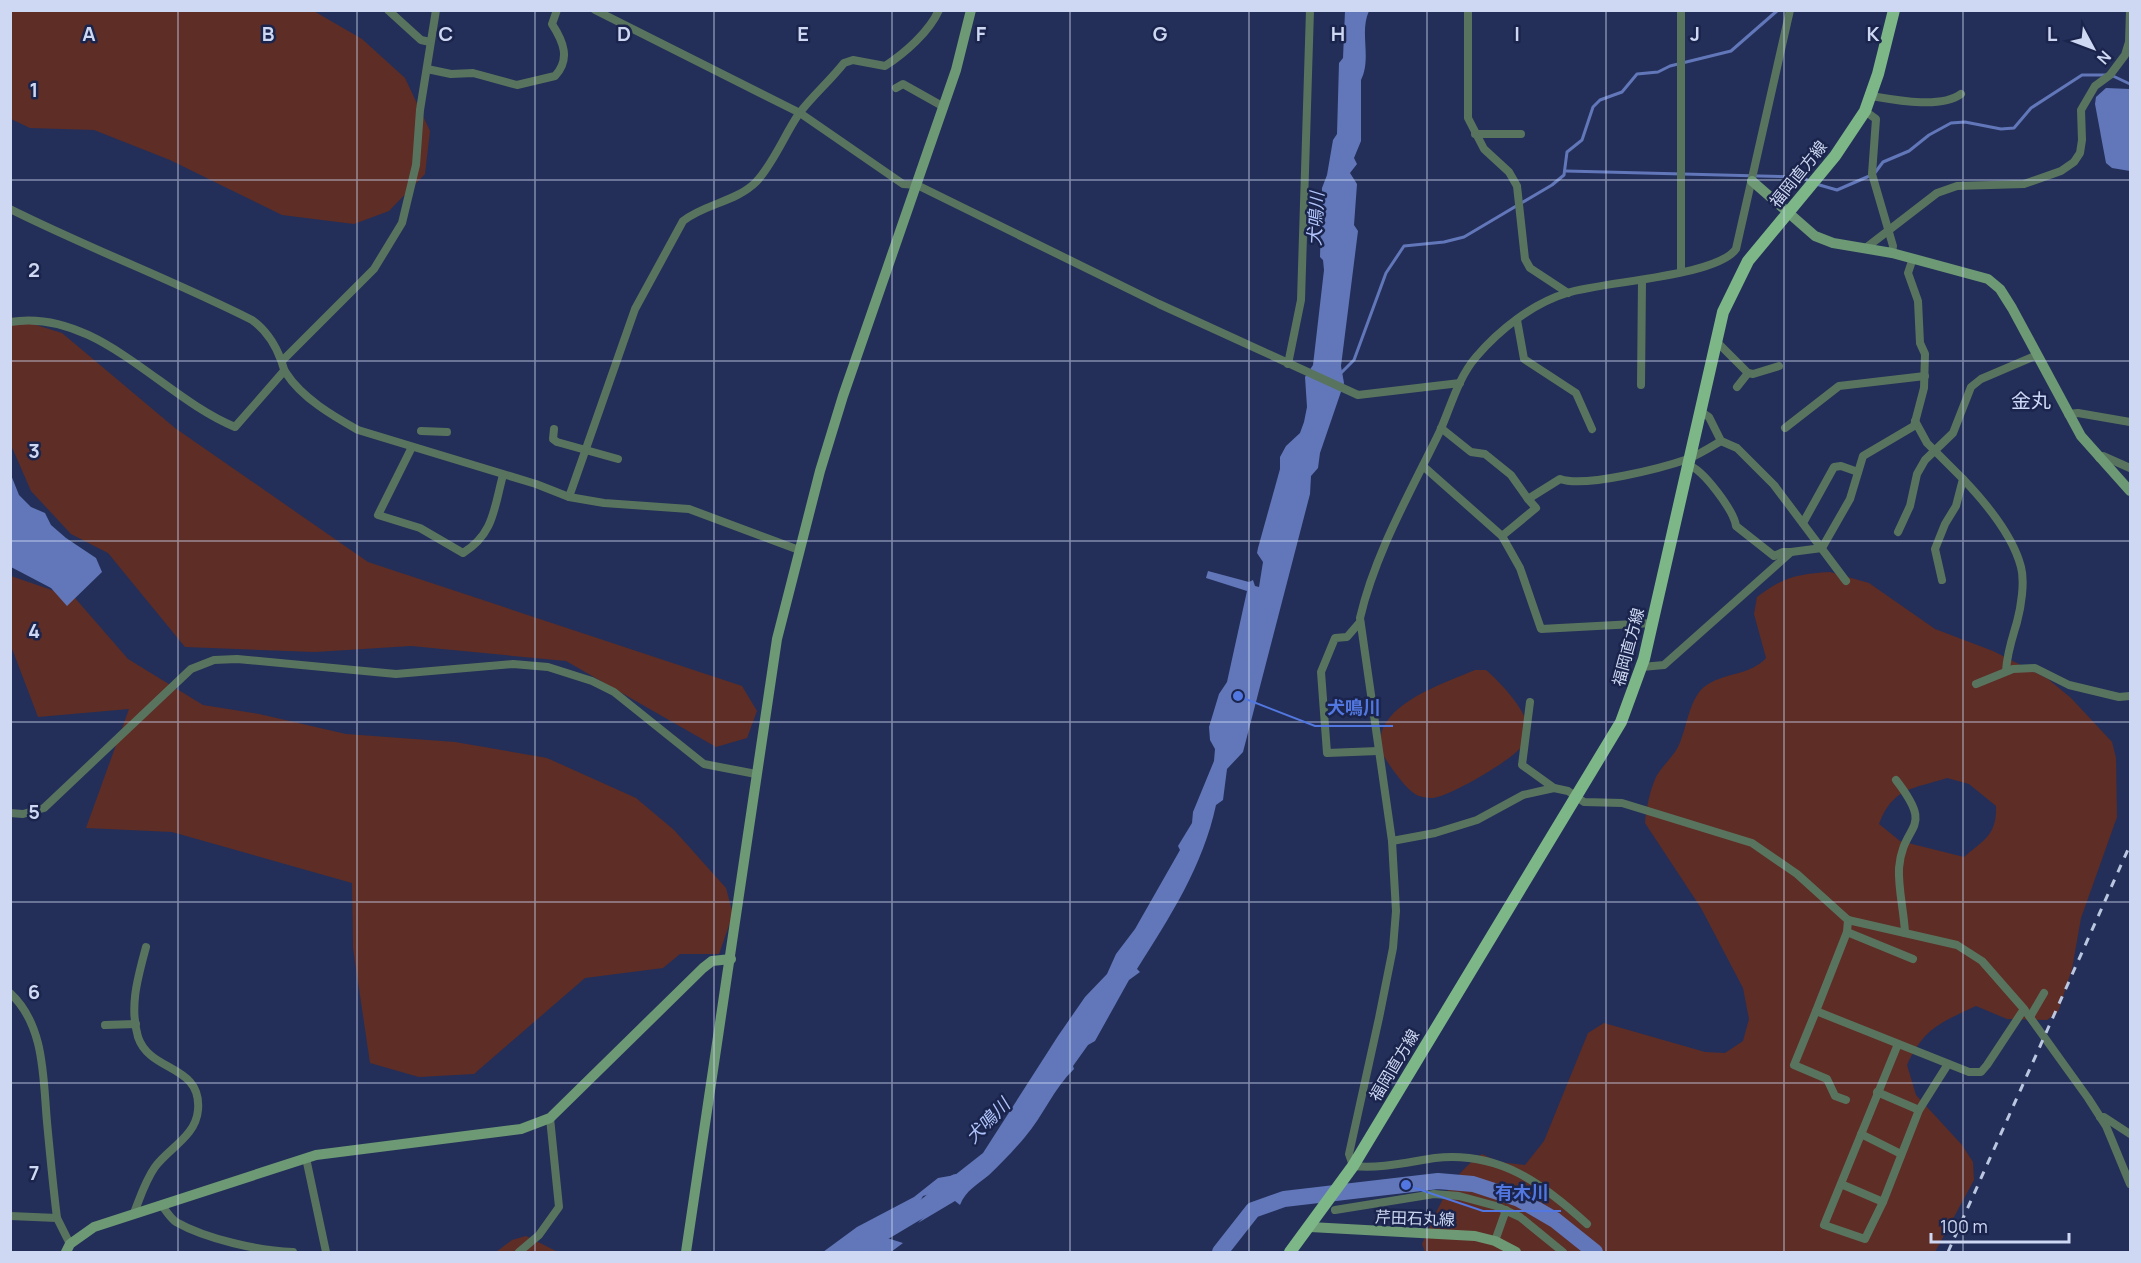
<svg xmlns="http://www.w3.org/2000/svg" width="2141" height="1263" font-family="Manrope,'Noto Sans JP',sans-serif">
<rect width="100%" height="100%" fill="#232f58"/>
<g fill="#5e2d26" fill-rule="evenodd">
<path d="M 312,10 L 362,39 L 405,78 L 430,131 L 425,174 L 389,211 L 354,224 L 282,215 L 170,160 L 94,130 L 30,128 L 11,119 L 11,11 Z"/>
<path d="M 10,317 L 62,333 L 175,428 L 368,562 L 742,686 L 757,711 L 747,738 L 716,747 L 566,661 L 411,646 L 315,652 L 185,647 L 108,553 L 71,534 L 31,491 L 11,445 Z"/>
<path d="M 1830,572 L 1869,583 L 1935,629 L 1993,651 L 2048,679 L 2071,698 L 2112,742 L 2116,758 L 2117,817 L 2081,918 L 2072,969 L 2058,1012 L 2047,1020 L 2007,1019 L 1976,1006 C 1940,1023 1924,1028 1907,1065 L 1916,1095 L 1962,1145 L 1973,1162 L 1974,1180 L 1935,1252 L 1425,1252 L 1422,1244 C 1439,1208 1448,1177 1482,1154 L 1499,1162 L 1525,1165 L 1544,1141 L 1588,1033 L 1604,1023 L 1705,1052 L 1725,1053 L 1743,1041 L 1749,1019 L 1743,988 L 1701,908 L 1645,823 C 1646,809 1650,790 1656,777 C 1662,766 1672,758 1678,747 C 1687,729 1688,701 1704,687 C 1723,672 1750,676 1766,658 L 1754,614 L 1757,597 C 1783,577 1798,574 1830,572 ZM 1947,778 L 1969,784 L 1996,806 C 1997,835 1984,840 1964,857 L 1900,841 L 1879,824 C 1893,787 1913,789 1947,778 Z"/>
<path d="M 11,576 L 75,598 L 128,659 L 203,705 L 259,714 L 346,734 L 455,742 L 547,758 L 636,798 L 674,830 L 726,888 L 733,914 L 719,954 L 680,954 L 663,968 L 585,978 L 474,1074 L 419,1077 L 370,1063 L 353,948 L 352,883 L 172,832 L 86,828 L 129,709 L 38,717 L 11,646 Z"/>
<path d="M 1475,670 L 1486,670 C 1500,682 1535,718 1528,738 C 1523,755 1451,796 1433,798 C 1428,798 1419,797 1415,794 C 1401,784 1390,765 1380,751 C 1381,744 1380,734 1383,728 C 1397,698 1447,682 1475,670 Z"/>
<path d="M 526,1236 L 558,1252 L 496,1252 L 512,1240 Z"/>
</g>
<g fill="#6277ba">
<path d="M 1345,11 L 1369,11 C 1359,32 1372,58 1361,80 L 1361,141 L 1354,158 L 1357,164 L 1350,173 L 1357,184 L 1354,225 L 1358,231 L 1341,366 L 1344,383 L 1320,453 L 1318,468 L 1311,476 L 1310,494 L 1243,752 L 1227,769 L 1223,800 L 1216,805 C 1203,866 1170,917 1137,969 L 1140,972 L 1129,980 L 1095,1041 L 1088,1045 L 1073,1066 L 1074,1069 C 1054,1088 1043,1116 1025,1137 C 1014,1150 1001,1164 989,1175 C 977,1185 966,1190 960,1205 L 955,1201 L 918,1223 L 943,1198 L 934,1193 L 923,1196 C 917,1211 872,1239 856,1246 L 862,1252 L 823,1252 L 857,1227 L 914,1197 L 938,1178 L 955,1175 L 983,1153 L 1058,1036 L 1085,997 L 1107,974 L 1116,954 L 1135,929 L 1180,850 L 1178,846 L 1192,823 L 1193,812 L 1214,761 L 1215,749 L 1210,740 L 1209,727 L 1219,694 L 1227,682 L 1247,591 L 1206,578 L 1208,571 L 1249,582 L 1253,580 L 1255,586 L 1259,587 L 1263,562 L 1257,553 L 1258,548 L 1280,469 L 1280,457 L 1286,446 L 1300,433 L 1304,422 L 1307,407 L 1305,377 L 1313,365 L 1324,270 L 1323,260 L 1320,257 L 1322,188 L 1327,175 L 1333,140 L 1337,134 L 1339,63 L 1343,58 Z"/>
<path d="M 2106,88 L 2130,89 L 2130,171 L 2112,168 L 2106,163 L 2095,104 L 2096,97 Z"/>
<path d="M 11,475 L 19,495 L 31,507 L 45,513 L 51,525 L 66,538 L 96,558 L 102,572 L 67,606 L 51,588 L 11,567 Z"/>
<path d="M 887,1238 L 903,1243 L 891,1252 L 864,1252 Z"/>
</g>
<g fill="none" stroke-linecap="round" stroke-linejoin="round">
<g stroke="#6277ba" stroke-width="3">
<path d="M 2113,76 L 2130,84"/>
<path d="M 1566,171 L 1800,177 L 1810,181"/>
<path d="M 1816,184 L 1837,190 L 1874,174 L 1883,162 L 1909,151 L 1929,135 L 1951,123 L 1965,122 L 2001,129 L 2014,128 L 2031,108 L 2082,75 L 2106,75"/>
<path d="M 1341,373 L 1354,360 L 1386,273 L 1404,246 L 1444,242 L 1464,237 L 1552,185 L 1564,175 L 1567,152 L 1582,140 L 1593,107 L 1600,100 L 1622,92 L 1637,74 L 1658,72 L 1670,66 L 1731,51 L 1778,10"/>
</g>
<g stroke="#6277ba" stroke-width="16">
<path d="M 851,1252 L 918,1212 L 956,1182"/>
<path d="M 1220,1252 L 1253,1210 L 1284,1199 L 1438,1181 L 1473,1184 L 1519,1199 L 1555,1220 L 1595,1252"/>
</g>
<g stroke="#59745e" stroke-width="8">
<path d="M 388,10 L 421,40 L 430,42"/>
<path d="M 595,10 L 800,113 L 903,184 L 917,185 L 1159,304 L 1358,395 L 1460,383"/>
<path d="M 1468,10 L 1468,118 L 1484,149 L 1509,172 L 1517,186 L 1525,259 L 1530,268 L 1568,293"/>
<path d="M 427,69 L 451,74 L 473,73 L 517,85 L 555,76 C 571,59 563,41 552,24 L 557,10"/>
<path d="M 896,88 L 903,84 L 944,107"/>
<path d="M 1871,96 C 1895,100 1941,109 1961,94"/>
<path d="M 1865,111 L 1876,119 L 1872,174 L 1893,246 L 1892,253"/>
<path d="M 1475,134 L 1521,134"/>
<path d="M 10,209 C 90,249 173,280 252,320 C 266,330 275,344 281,360 C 283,365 283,369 286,373 C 302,398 333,416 358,430 L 536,484 L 569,497 L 604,503 L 689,509 L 799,550"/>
<path d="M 1867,247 L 1937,193 L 1957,186 L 2024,184 L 2061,171 L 2074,162 L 2080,153 L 2082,140 L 2081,110 L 2095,86 L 2110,75 L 2125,55 L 2129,42 L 2130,11"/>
<path d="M 1681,272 L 1681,10"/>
<path d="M 1517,320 L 1524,359 L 1576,393 L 1592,429"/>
<path d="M 10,322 C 96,307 163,398 235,427 L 284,371"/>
<path d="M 1716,341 L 1748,373 L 1753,374 L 1779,366"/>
<path d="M 282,361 L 374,269 L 402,223 L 416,165 L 420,110 L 436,10"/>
<path d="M 1288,364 L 1301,300 L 1310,10"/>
<path d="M 1641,385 L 1642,280"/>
<path d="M 1737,387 L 1748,373"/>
<path d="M 1700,411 L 1709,417 L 1721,441 L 1737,448 L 1774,485 L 1846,581"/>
<path d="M 2068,414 L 2078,413 L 2130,422"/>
<path d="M 1915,421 L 1927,443 L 1963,479 L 1956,506 L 1945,524 L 1935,549 L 1942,580"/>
<path d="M 1441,428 L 1471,452 L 1485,454 L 1511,475 L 1528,499 L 1560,479 C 1585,488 1662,468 1688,459 C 1700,454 1711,447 1721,441"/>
<path d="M 1785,428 L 1839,386 L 1925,376"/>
<path d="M 554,429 L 553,439 L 557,442 L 618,459"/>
<path d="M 421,431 L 447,432"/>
<path d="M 412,447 L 378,515 L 420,528 L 463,553 C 494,534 494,508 503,475"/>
<path d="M 2099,458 L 2103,456 L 2130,468"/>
<path d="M 1688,465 C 1703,469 1734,511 1736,526 L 1774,556 L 1783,552 L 1791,552"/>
<path d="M 1423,466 L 1502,536 L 1536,508 L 1528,499"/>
<path d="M 1963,479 C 1984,501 2013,536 2021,567 C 2025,582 2021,607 2017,622 C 2012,639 2007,653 2006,671"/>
<path d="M 569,497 L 635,309 L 683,221 C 704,204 736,202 756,182 C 773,164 784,136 798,115 C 811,97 830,81 844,63 L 853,60 L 885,66 C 905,53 929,32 939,10"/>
<path d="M 1803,523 L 1834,467 L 1841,466 L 1858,472"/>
<path d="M 1898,532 L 1910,506 L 1917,474 L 1925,460 L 1953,433 L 1971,387 L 1981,379 L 2037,355"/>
<path d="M 1502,536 L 1520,568 L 1541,629 L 1653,623"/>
<path d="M 1360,622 L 1347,637 L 1335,638 L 1321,672 L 1327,753 L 1378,751"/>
<path d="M 1642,667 L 1664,665 L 1791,552 L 1822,548 L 1850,499 L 1863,456 L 1914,426 L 1924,388 L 1925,354 L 1920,343 L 1918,301 L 1908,273 L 1913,258"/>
<path d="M 1976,684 L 2013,669 L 2035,668 L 2069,685 L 2119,697 L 2130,696"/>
<path d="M 1530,702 L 1522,765 L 1554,788"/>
<path d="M 1896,780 C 1936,832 1903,821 1899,868 C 1898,889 1904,911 1905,933"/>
<path d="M 10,813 L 23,814 L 44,808 L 191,669 L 214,660 L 237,659 L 396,674 L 513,664 L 548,667 L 592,681 L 614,692 L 704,764 L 756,774"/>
<path d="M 1392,841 L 1435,833 L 1477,820 L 1523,795 L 1554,788 L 1568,791 L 1584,802 L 1622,803 L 1752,843 L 1797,874 L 1848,920 L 1957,945 L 1982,961 L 2024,1009 L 2088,1098 L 2106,1126 L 2130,1184"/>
<path d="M 1848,920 L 1847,932 L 1816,1011 L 1969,1072 L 1981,1072 L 1987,1065 L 2024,1009"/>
<path d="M 1847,932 L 1913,959"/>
<path d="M 10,993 C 45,1025 43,1078 47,1122 C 50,1154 53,1186 57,1218"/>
<path d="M 1816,1011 L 1794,1065 L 1827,1079 L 1835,1096 L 1846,1100"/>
<path d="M 2030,1017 L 2044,993"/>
<path d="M 105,1025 L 136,1024"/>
<path d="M 1898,1044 L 1824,1225 L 1865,1239 L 1883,1202 L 1919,1110 L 1948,1064"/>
<path d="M 1877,1092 L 1919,1110"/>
<path d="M 2100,1117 L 2104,1117 L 2130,1134"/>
<path d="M 1861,1134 L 1901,1154"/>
<path d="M 306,1158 L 326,1252"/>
<path d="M 1841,1184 L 1883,1202"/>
<path d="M 161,1205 C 166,1210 170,1218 176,1222 C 206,1239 259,1251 293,1252"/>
<path d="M 1335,1210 L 1434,1194 L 1459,1196 L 1496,1206 L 1520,1217 L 1563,1252"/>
<path d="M 134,1213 C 140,1198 145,1181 155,1167 C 169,1148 196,1136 198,1110 C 202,1064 150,1073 138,1037 C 129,1006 138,977 146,947"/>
<path d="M 10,1216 L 57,1218 L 70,1244"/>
<path d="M 1587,1224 C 1542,1183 1499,1151 1435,1158 C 1408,1162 1380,1169 1353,1166 L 1349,1154 L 1379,1018 L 1393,948 L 1396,911 L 1392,841 L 1360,618 C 1375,553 1411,491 1440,431 C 1451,406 1458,378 1476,357 C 1499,330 1533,303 1567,293 C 1604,281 1716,277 1736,249 L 1790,10"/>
<path d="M 1495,1241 L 1506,1210"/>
<path d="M 519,1252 L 539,1235 L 559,1207 L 550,1118"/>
</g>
<g stroke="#6d9975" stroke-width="10">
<path d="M 1752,181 L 1815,236 L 1833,243 L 1892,253 L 1988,279 L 2000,289 L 2012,308 L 2081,436 L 2130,491"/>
<path d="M 1310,1227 L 1475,1236 L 1495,1241 L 1516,1252"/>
<path d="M 66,1252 L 70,1244 L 94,1227 L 316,1155 L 521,1129 L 550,1118 L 703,968 L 712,961 L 731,959"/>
<path d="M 686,1252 L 777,639 L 820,471 L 843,396 L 956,70 L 971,10"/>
</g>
<path stroke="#7db687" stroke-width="12" d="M 1290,1252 L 1353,1166 L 1621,722 L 1644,659 L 1723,312 L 1748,261 L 1835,156 L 1865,111 L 1878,74 L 1894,10"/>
<path stroke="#bbc6e1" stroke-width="3" stroke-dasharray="8 8" stroke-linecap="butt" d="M 1948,1252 L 2130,845"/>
</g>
<path fill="none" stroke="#ced8f2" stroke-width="1.5" stroke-opacity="0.55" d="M 178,10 L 178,1252M 357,10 L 357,1252M 535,10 L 535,1252M 714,10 L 714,1252M 892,10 L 892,1252M 1070,10 L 1070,1252M 1249,10 L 1249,1252M 1427,10 L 1427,1252M 1606,10 L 1606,1252M 1784,10 L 1784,1252M 1963,10 L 1963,1252M 10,180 L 2130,180M 10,361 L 2130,361M 10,541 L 2130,541M 10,722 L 2130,722M 10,902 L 2130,902M 10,1083 L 2130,1083"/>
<g text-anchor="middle" stroke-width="5" stroke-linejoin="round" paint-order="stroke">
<g font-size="16" fill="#ced8f2" stroke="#1a244c">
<text transform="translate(1798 174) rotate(-51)" y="6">福岡直方線</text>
<text transform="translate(1628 647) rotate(-75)" y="6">福岡直方線</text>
<text transform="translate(1394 1065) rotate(-59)" y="6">福岡直方線</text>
<text transform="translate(1415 1218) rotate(2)" y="6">芹田石丸線</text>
</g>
<g font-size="18" font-style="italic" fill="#b0c4fb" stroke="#1a244c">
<text transform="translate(1316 219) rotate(-87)" y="6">犬鳴川</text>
<text transform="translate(988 1121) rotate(-46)" y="6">犬鳴川</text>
</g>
<g font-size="20" fill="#cfdaf9" stroke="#1a244c">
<text x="2031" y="408">金丸</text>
</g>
</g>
<g font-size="20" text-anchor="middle" font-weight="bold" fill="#ced8f2" stroke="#1a244c" stroke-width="5" stroke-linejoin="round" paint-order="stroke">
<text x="89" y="41">A</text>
<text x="268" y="41">B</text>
<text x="446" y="41">C</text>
<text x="624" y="41">D</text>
<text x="803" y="41">E</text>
<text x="981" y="41">F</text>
<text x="1160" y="41">G</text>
<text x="1338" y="41">H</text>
<text x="1517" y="41">I</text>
<text x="1695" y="41">J</text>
<text x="1873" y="41">K</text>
<text x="2052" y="41">L</text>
<text x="34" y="97">1</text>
<text x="34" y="277">2</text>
<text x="34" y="458">3</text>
<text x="34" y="638">4</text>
<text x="34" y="819">5</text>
<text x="34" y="999">6</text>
<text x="34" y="1180">7</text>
</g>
<path fill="none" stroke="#5277e0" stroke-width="2" d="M1238 696L1315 726H1393M1406 1185L1483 1211H1561"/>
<g fill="#5277e0" stroke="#1a244c" stroke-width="2">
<circle cx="1238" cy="696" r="6"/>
<circle cx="1406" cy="1185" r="6"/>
</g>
<g font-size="18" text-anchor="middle" font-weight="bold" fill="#5277e0" stroke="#1a244c" stroke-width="5" stroke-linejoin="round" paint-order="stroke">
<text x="1354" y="714">犬鳴川</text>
<text x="1522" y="1199">有木川</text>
</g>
<rect width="2141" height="1263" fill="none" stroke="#ced8f2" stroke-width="24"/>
<g transform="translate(2093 48) rotate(131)" stroke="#1a244c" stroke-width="4.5" paint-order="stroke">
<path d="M0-4.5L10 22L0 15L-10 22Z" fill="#ced8f2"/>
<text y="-9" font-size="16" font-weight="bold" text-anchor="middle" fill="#ced8f2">N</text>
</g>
<path d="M1931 1233v9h138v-9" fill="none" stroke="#ced8f2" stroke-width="3"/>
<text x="1940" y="1233" font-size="18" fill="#ced8f2" stroke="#1a244c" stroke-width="4.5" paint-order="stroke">100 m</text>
</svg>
